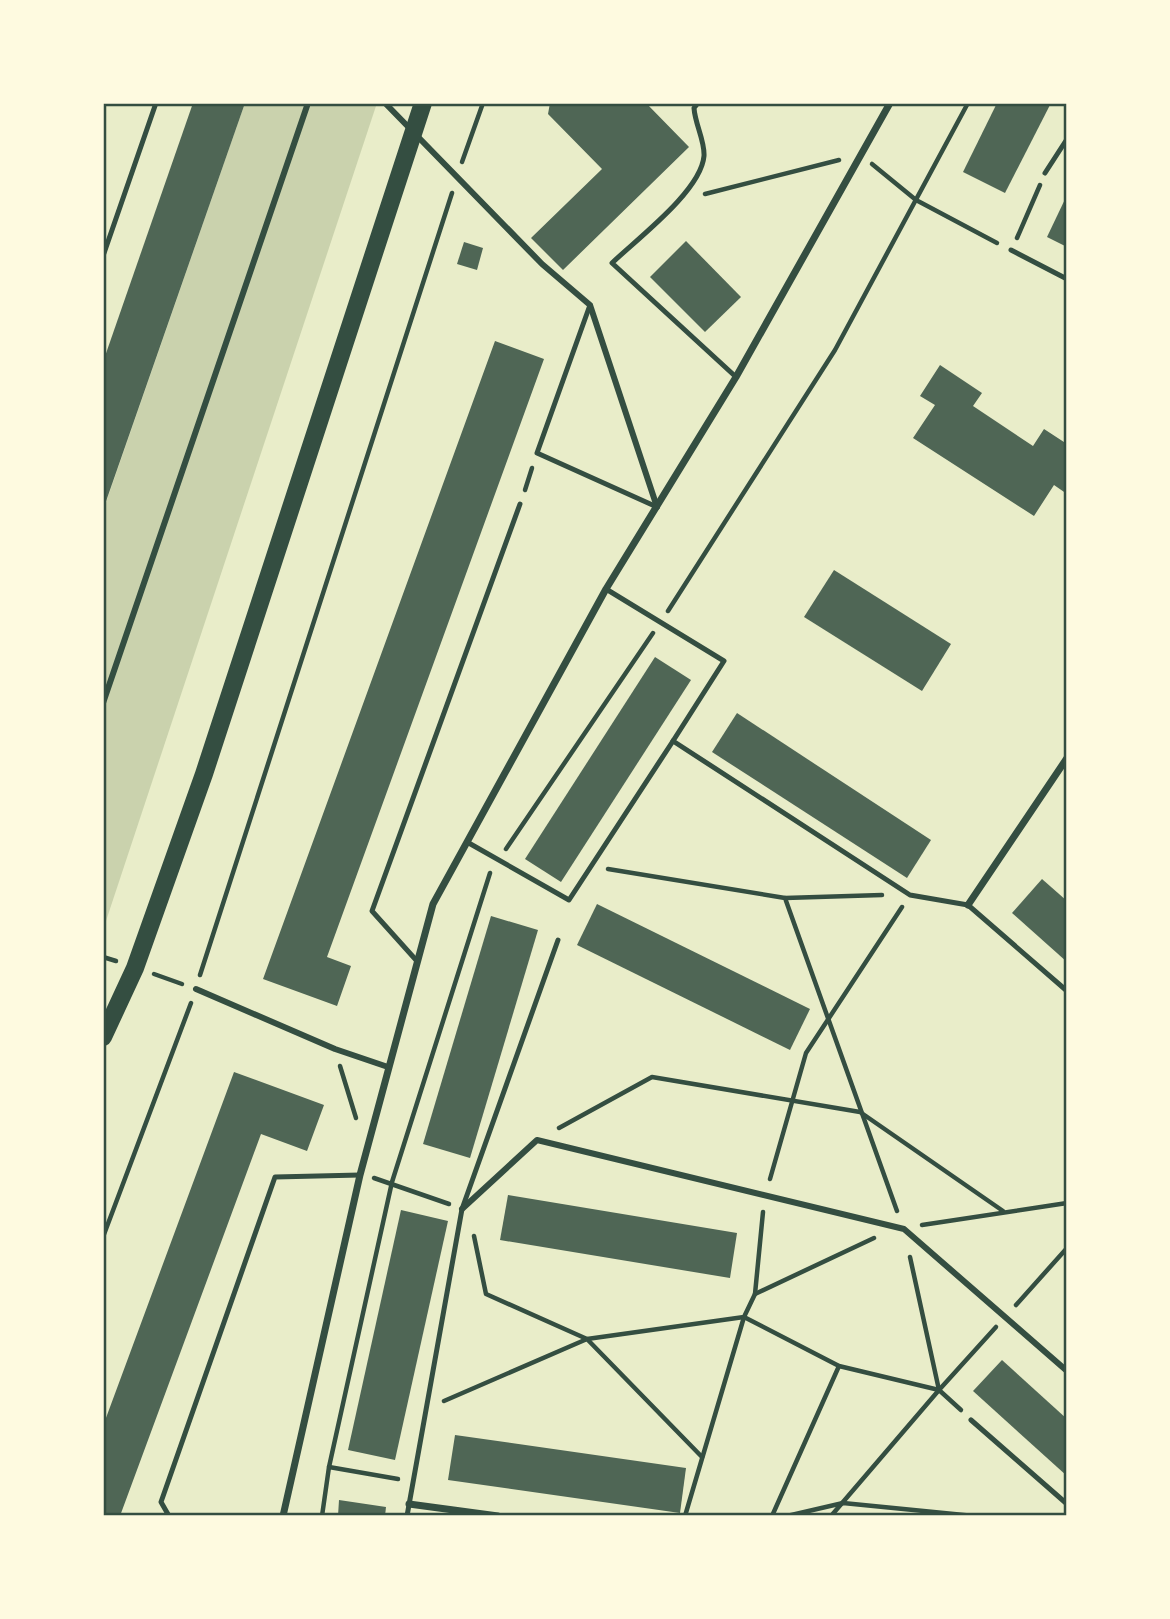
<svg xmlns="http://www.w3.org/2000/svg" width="1170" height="1619" font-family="'Times New Roman',serif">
<rect width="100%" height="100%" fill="#e9edc9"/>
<path fill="#cad2ad" d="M 245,103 L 377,103 L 103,930 L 103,511 Z"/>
<g fill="#4f6655">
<path d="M 193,103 L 245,103 L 103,510 L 103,362 Z"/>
<path d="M 550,103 L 646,103 L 689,147 L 563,270 L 531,238 L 602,169 L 548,114 Z"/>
<path d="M 997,103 L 1051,103 L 1005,193 L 963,172 Z"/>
<path d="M 1067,195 L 1067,247 L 1047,237 Z"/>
<path d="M 686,241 L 741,297 L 705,332 L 650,277 Z"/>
<path d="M 464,242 L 483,248 L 477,270 L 457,264 Z"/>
<path d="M 495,341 L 544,359 L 327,957 L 351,966 L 337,1006 L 263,979 Z"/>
<path d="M 940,365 L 982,393 L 973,406 L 1033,446 L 1044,429 L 1067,444 L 1067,494 L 1054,485 L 1034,516 L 913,438 L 935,405 L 920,396 Z"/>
<path d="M 834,570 L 951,644 L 922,691 L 804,617 Z"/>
<path d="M 655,657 L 691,680 L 561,882 L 525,859 Z"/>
<path d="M 737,713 L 931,840 L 907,878 L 712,752 Z"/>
<path d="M 1042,879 L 1067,901 L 1067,962 L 1012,913 Z"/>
<path d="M 597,904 L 810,1009 L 790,1050 L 577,945 Z"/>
<path d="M 491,916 L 538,930 L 470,1158 L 423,1144 Z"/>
<path d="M 234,1072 L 324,1105 L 307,1151 L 261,1134 L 120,1516 L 103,1516 L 103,1426 Z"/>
<path d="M 508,1195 L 737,1233 L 730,1278 L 500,1240 Z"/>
<path d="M 401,1210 L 448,1221 L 395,1460 L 348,1450 Z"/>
<path d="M 1002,1360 L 1067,1419 L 1067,1476 L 973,1391 Z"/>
<path d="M 455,1435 L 686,1468 L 680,1513 L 448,1480 Z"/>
<path d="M 339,1500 L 386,1507 L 385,1516 L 338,1516 Z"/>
</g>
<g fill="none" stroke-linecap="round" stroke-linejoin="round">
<g stroke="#344e41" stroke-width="4.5">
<path d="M 462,162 L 483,103"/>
<path d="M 872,164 L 916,200 L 997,243"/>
<path d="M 705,194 L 839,160"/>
<path d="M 1017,238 L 1040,185"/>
<path d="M 525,490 L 532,468"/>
<path d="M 668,611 L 835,350 L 968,103"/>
<path d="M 506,849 L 653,633"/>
<path d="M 608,869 L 785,898 L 897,1211"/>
<path d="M 785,898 L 882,895"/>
<path d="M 103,957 L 116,961"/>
<path d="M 154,974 L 182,984"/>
<path d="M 200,975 L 452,193"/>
<path d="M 340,1066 L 356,1118"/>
<path d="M 559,1128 L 652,1077 L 860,1112 L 1003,1211"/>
<path d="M 374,1178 L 449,1204"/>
<path d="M 770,1179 L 806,1053 L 902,907"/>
<path d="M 922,1225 L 1067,1203"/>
<path d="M 474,1236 L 486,1294 L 587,1339 L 744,1317 L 755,1294 L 874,1238"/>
<path d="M 103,1237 L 191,1003"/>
<path d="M 910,1257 L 939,1390"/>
<path d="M 755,1294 L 763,1212"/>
<path d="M 1016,1305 L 1067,1248"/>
<path d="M 744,1317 L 839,1366 L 939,1390 L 831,1516"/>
<path d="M 444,1401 L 587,1339 L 702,1457"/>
<path d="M 961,1410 L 939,1390 L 996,1327"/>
<path d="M 329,1467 L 398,1479"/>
<path d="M 322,1516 L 329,1467 L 392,1182 L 490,873"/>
<path d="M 685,1516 L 744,1317"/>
<path d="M 772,1516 L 839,1366"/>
<path d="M 787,1516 L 843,1503 L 974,1516"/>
</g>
<g stroke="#344e41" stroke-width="5">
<path d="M 698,103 L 694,108 C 695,124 705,141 704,156 C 701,191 637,239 612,263 L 736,377"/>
<path d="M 1045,173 L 1067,139"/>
<path d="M 1011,250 L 1067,279"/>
<path d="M 103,256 L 156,103"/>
<path d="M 590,305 L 537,453 L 657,507"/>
<path d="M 606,589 L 724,661 L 673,741 L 910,895 L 968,905 L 1067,991"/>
<path d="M 467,842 L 569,900 L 673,741"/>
<path d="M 416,960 L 372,911 L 520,504"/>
<path d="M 971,1420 L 1067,1504"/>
<path d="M 169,1516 L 161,1502 L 275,1177 L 360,1175"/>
<path d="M 407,1516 L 462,1209 L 558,940"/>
</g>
<g stroke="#344e41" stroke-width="6">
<path d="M 385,103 L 542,264 L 590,305 L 657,507"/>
<path d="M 103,703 L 308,103"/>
<path d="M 196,989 L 335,1049 L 388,1067"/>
<path d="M 462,1209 L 537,1140 L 904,1229 L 1067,1371"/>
</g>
<g stroke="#344e41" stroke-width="7">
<path d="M 968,905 L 1067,758"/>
<path d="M 409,1504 L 498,1516"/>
<path d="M 283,1516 L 360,1175 L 433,904 L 606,589 L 736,377 L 890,103"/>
</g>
<path stroke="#344e41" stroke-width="18" d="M 103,1037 L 135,968 L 204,774 L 423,103"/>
</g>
<rect width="1170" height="1619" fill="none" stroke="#fefae0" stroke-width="210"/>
<rect x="105" y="105" width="960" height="1409" fill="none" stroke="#344e41" stroke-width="2.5"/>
</svg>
